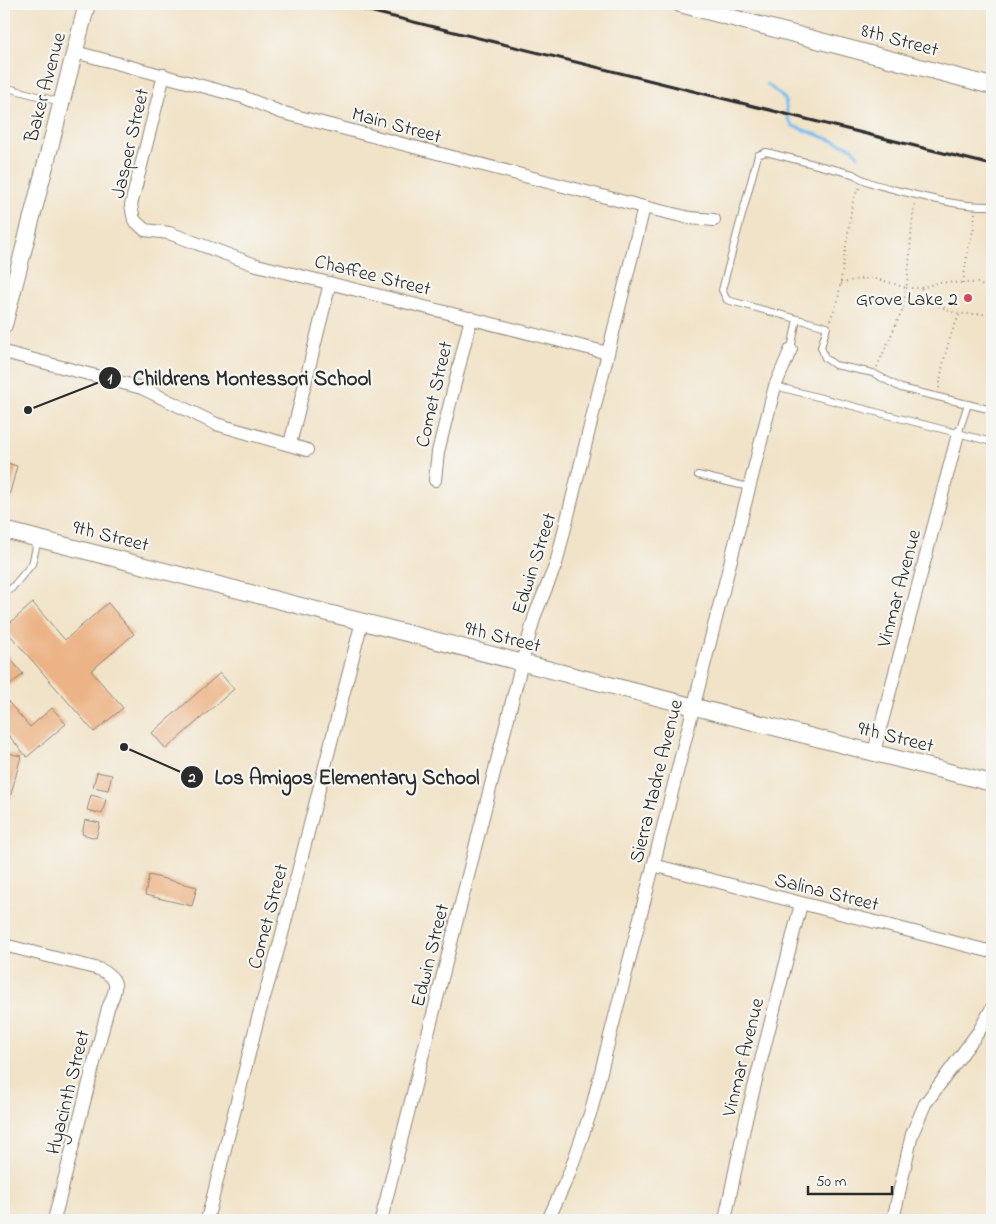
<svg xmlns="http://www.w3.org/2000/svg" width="996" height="1224" font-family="'Indie Flower',sans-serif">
<rect width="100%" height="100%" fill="#f6f6f2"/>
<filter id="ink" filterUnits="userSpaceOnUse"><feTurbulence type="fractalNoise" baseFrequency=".02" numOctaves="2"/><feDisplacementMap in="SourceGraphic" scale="10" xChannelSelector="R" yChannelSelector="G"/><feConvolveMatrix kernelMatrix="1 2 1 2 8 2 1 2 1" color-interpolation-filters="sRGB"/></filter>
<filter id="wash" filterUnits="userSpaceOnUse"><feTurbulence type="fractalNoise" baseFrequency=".0096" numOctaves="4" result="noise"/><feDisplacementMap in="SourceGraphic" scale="20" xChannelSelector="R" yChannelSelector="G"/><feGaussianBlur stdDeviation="1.12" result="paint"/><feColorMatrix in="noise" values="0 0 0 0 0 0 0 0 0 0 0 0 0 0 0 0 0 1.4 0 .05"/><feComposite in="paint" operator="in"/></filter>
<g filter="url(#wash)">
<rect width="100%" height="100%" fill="#f1e3c8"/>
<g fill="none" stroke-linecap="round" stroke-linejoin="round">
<path stroke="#7abef0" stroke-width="3" d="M 767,84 L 785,99 L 788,119 L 793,126 L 853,148 L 858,156"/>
</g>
<g id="blocks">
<g fill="#ecb486">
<path d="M 4,462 L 17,466 L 8,500 L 4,499 Z"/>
<path d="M 33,603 L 65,640 L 108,603 L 134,634 L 91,671 L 123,708 L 94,732 L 4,628 Z"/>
<path d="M 4,651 L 23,674 L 4,690 Z"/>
<path d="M 220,673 L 234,689 L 166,749 L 152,733 Z"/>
<path d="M 4,697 L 30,727 L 52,708 L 66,724 L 27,757 L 4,730 Z"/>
<path d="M 4,752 L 21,756 L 4,821 Z"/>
<path d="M 97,772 L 112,775 L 108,790 L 93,787 Z"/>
<path d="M 91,795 L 106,799 L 102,814 L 87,810 Z"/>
<path d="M 85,820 L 100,823 L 96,838 L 82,834 Z"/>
<path d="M 149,875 L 197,887 L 192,906 L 145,895 Z"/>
<path d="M 992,1199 L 992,1220 L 987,1220 Z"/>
</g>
</g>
</g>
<g filter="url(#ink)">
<use href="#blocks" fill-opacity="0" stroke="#8e877a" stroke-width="1"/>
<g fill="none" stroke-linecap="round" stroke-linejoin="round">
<defs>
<g id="service">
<path d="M 4,87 L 60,102"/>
<path d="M 992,206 C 962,207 933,199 904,192 C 886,187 868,184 853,174 L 766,152 L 758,155 L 722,290 L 727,300 L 827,327 L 821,347 L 825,358 L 835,365 L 873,373 L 901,388 L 992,410"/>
<path d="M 791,349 L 797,319"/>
<path d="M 775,386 L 992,442"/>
<path d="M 958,434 L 968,404"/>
<path d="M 698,475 L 749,487"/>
<path d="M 4,593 L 11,589 L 32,564 L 38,539"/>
</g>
<g id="minor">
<path d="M 75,52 L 243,97 L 280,112 L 644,207 L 690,218 L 714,220"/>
<path d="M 164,75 L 131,205 L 134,220 L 145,230 L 169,233 L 253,264 L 608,353"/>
<path d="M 4,352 L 142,388 L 216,424 L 307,450"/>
<path d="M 290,444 L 330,283"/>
<path d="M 435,480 L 438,452 L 471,318"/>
<path d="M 874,752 L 958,434"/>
<path d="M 653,865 L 992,952"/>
<path d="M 4,945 L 99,969 C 121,979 117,988 108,1008 L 54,1220"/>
<path d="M 207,1220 L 258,1018 L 279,946 L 362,621"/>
<path d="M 381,1220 L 522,662 L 535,615 L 556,564 L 644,207"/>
<path d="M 548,1220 L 569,1174 L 591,1111 L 775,386 L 791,349"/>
<path d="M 725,1220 L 745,1123 L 801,904"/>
<path d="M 893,1220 L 912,1134 L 925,1104 L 979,1031 L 992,1008"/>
</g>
<g id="tertiary">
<path d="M 680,4 L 992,86"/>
<path d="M 4,325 L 87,4"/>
<path d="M 4,530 L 992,783"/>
</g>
</defs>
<use href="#service" stroke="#8e877a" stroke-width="8"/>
<use href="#minor" stroke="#8e877a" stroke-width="14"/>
<use href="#tertiary" stroke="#8e877a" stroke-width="18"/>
<g stroke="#8e877a" stroke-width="2" stroke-dasharray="1 4" stroke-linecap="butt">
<path d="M 975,213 L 974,227 L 968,249 L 963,283 L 977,283 L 992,291"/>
<path d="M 841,284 C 867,274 880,279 906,288 C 911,259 910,231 915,202"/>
<path d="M 921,288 L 940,282 L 963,283"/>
<path d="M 830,320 L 838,300 L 852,205 L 855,195 L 860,187"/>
<path d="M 877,367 L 903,309 L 906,288 L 921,288 C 933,302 942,310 960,314"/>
<path d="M 939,388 C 943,362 948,337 960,314 L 992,314"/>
</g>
<use href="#service" stroke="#fff" stroke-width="6"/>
<use href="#minor" stroke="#fff" stroke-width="12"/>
<use href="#tertiary" stroke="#fff" stroke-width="16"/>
<path stroke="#2b2b2b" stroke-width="3" d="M 341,4 L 992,165"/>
</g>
</g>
<circle fill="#d1495b" stroke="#f6f6f2" stroke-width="2" cx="968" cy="298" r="5"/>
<g text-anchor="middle" stroke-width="4.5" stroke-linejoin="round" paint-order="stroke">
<g font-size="20" fill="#2b2b2b" stroke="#f6f6f2">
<text transform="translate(900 39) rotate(15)" y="7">8th Street</text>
<text transform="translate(44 87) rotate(-75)" y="7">Baker Avenue</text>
<text transform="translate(397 124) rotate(15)" y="7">Main Street</text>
<text transform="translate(129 143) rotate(-77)" y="7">Jasper Street</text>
<text transform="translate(373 274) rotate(14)" y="7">Chaffee Street</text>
<text transform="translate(433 394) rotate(-77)" y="7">Comet Street</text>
<text transform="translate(111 535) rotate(14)" y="7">9th Street</text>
<text transform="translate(533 563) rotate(-72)" y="7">Edwin Street</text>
<text transform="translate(898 588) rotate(-75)" y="7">Vinmar Avenue</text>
<text transform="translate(503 636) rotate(14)" y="7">9th Street</text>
<text transform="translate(896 736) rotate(14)" y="7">9th Street</text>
<text transform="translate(655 781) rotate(-76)" y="7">Sierra Madre Avenue</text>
<text transform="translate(827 891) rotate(14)" y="7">Salina Street</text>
<text transform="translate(267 916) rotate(-75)" y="7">Comet Street</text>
<text transform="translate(429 955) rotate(-76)" y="7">Edwin Street</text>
<text transform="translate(742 1057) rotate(-76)" y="7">Vinmar Avenue</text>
<text transform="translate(67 1092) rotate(-76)" y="7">Hyacinth Street</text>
</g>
<g font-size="20" fill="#2b2b2b" stroke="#f6f6f2" text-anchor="end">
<text x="958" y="305">Grove Lake 2</text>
</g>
</g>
<path fill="none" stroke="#2b2b2b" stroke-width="2" d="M28 410L110 378M124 747L192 777"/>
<g fill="#2b2b2b" stroke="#f6f6f2" stroke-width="2">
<circle cx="28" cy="410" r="5"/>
<circle cx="124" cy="747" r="5"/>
<circle cx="110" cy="378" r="12"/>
<circle cx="192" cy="777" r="12"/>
</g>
<g font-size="15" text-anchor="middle" font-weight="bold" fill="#fff">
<text x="110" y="383">1</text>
<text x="192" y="782">2</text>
</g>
<g font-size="21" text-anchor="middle" font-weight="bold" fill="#2b2b2b" stroke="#f6f6f2" stroke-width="4.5" stroke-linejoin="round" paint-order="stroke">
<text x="252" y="385">Childrens Montessori School</text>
<text x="347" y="784">Los Amigos Elementary School</text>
</g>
<rect width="996" height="1224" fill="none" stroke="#f6f6f2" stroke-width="20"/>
<path d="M808 1186v8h84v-8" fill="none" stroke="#2b2b2b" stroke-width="2.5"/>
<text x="816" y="1186" font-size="15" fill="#2b2b2b" stroke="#f6f6f2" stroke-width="4" paint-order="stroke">50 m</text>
</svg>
